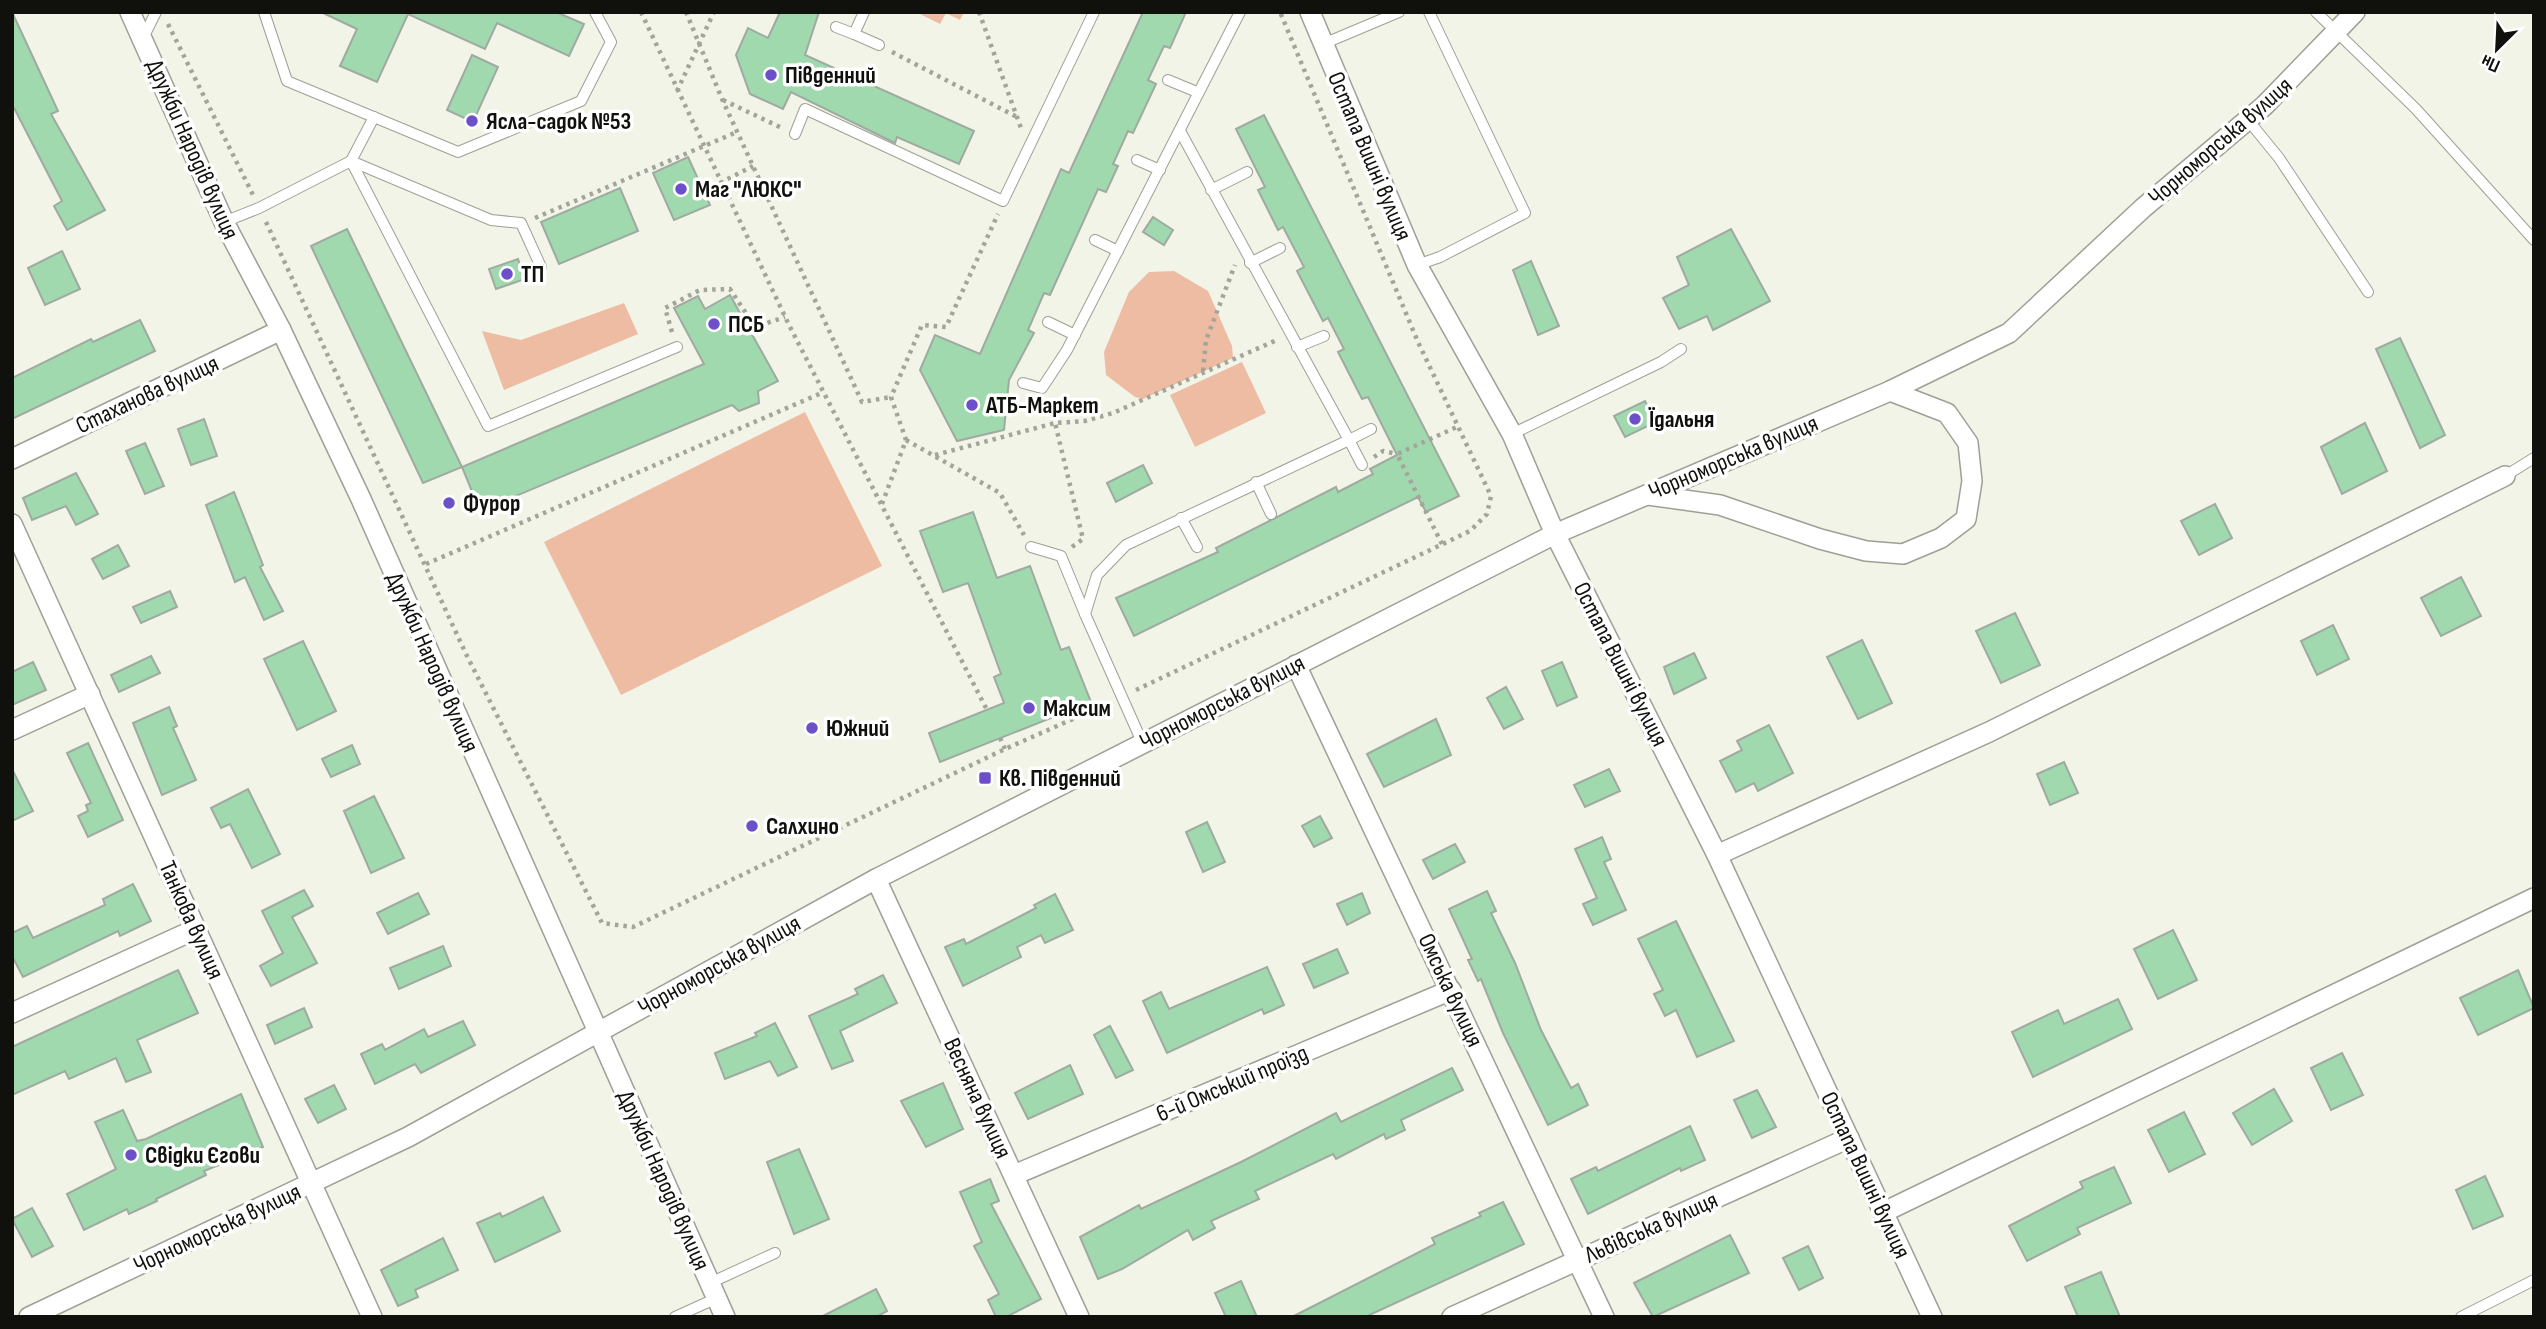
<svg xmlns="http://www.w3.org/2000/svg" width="2546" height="1329" font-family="'Sofia Sans Condensed',sans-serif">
<rect width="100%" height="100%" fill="#f1f4e7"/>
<g fill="#edbca3">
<path d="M 916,12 L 964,12 L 960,20 L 946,13 L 940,24 Z"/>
<path d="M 1174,271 L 1208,291 L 1232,346 L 1233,358 L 1143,399 L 1135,397 L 1106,375 L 1104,352 L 1129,292 L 1149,272 Z"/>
<path d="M 624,303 L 638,334 L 504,390 L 482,331 L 521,340 Z"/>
<path d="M 1242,362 L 1266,413 L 1195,447 L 1170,395 Z"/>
<path d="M 805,412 L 882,566 L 621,695 L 544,542 Z"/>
</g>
<g fill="#a0d9ae" stroke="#9faaa1" stroke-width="2">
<path d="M 12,12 L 58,111 L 51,114 L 105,210 L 67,230 L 54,206 L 62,201 L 12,104 Z"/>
<path d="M 321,12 L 556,12 L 584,24 L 569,56 L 497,23 L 485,49 L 408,14 L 377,82 L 340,66 L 357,29 Z"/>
<path d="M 780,12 L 819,12 L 805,55 L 974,131 L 959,164 L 897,137 L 895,143 L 791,92 L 783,109 L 750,94 L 736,55 L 748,28 L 768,38 Z"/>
<path d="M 1143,12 L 1186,12 L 1170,48 L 1164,46 L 1148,80 L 1156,84 L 1133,133 L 1128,131 L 1113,164 L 1118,166 L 1106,192 L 1098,189 L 1050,295 L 1044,293 L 1028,330 L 1034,333 L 1009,380 L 1004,430 L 957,441 L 920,370 L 935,335 L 980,354 L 1061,169 L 1069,173 Z"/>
<path d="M 472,55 L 498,67 L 473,122 L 447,110 Z"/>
<path d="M 1264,115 L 1459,496 L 1426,512 L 1418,497 L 1134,636 L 1116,598 L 1218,552 L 1216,548 L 1336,487 L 1338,492 L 1373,474 L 1370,469 L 1397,455 L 1368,397 L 1362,399 L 1338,352 L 1344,349 L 1328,318 L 1323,321 L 1297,271 L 1304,267 L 1283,227 L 1278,230 L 1258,190 L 1265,187 L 1236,129 Z"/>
<path d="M 688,157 L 710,205 L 674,220 L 653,173 Z"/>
<path d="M 620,188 L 638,231 L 559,264 L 541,222 Z"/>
<path d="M 1153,217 L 1173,230 L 1164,245 L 1143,232 Z"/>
<path d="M 347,229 L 462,467 L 423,483 L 311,246 Z"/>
<path d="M 1731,229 L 1770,301 L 1713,330 L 1707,316 L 1679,329 L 1663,298 L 1689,285 L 1677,257 Z"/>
<path d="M 62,251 L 80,289 L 45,305 L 28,268 Z"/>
<path d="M 518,259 L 525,279 L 496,289 L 489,269 Z"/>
<path d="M 1531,261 L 1559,326 L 1538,335 L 1513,270 Z"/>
<path d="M 730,295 L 778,381 L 758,391 L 759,403 L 739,411 L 732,405 L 480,511 L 462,467 L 704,364 L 674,308 L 698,296 L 705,309 Z"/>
<path d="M 140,320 L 155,351 L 12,419 L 12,378 L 91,339 L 93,342 Z"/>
<path d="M 2400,338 L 2445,435 L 2420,448 L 2376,349 Z"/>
<path d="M 1645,401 L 1656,422 L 1625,437 L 1614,416 Z"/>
<path d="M 204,419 L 217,456 L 191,465 L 178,429 Z"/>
<path d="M 2365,423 L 2387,471 L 2342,494 L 2321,447 Z"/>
<path d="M 145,443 L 164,486 L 145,494 L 126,451 Z"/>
<path d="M 1143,465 L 1152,483 L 1116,502 L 1107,483 Z"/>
<path d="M 76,473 L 98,514 L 76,525 L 66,506 L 32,520 L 23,498 Z"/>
<path d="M 234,492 L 263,565 L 260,567 L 283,611 L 264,620 L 245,577 L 235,582 L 206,505 Z"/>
<path d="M 2215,504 L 2232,538 L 2199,555 L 2181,521 Z"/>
<path d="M 973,512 L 997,578 L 1030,566 L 1061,650 L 1069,647 L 1091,702 L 940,762 L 929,733 L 1004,703 L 994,677 L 1001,674 L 968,583 L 943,592 L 920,531 Z"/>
<path d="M 118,545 L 129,566 L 103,579 L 92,559 Z"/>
<path d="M 2461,577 L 2481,616 L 2441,636 L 2421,598 Z"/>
<path d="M 170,591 L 177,607 L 141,623 L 133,607 Z"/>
<path d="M 2015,613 L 2040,665 L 2001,683 L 1976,631 Z"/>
<path d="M 2333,625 L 2349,659 L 2317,675 L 2301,641 Z"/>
<path d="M 1862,640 L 1892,703 L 1858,719 L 1827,657 Z"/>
<path d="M 303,641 L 336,711 L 297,730 L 264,659 Z"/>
<path d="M 1694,653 L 1706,678 L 1674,694 L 1664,667 Z"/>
<path d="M 151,656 L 160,673 L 119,692 L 111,675 Z"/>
<path d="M 33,662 L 46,690 L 12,705 L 12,672 Z"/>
<path d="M 1562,662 L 1577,697 L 1557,706 L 1542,671 Z"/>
<path d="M 1506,687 L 1523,719 L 1504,729 L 1487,698 Z"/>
<path d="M 169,707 L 177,726 L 173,728 L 196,780 L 162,795 L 133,723 Z"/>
<path d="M 1436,719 L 1451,755 L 1384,787 L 1367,754 Z"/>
<path d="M 1769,725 L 1793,773 L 1758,791 L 1754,783 L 1736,792 L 1720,761 L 1742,750 L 1737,741 Z"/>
<path d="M 88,743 L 123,820 L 88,837 L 78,816 L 88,811 L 86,805 L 91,803 L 67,753 Z"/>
<path d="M 352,745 L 360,764 L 331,777 L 322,759 Z"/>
<path d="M 2064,762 L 2078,793 L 2050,805 L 2037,774 Z"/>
<path d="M 12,769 L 33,811 L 12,821 Z"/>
<path d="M 1609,769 L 1620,791 L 1585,807 L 1574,785 Z"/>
<path d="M 248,789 L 280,854 L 252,868 L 230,824 L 221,828 L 211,808 Z"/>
<path d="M 374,796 L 404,858 L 371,873 L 344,811 Z"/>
<path d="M 1320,816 L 1332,838 L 1314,847 L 1302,826 Z"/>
<path d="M 1207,822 L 1225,862 L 1203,872 L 1186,832 Z"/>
<path d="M 1602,837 L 1611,859 L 1604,862 L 1626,910 L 1593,925 L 1583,904 L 1597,898 L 1575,849 Z"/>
<path d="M 1455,844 L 1465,862 L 1433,879 L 1423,860 Z"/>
<path d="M 133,884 L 151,921 L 120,936 L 118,931 L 23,977 L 12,956 L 12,933 L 27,926 L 33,938 L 105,905 L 103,899 Z"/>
<path d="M 304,890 L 313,906 L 292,917 L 317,963 L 271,986 L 260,966 L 283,953 L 262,911 Z"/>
<path d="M 1487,891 L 1496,911 L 1491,913 L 1515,963 L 1541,1030 L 1571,1088 L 1578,1084 L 1588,1105 L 1548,1125 L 1503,1033 L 1481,979 L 1478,981 L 1468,960 L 1472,959 L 1449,909 Z"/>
<path d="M 418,893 L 429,914 L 388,934 L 377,913 Z"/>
<path d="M 1362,893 L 1370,913 L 1347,925 L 1337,904 Z"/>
<path d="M 1055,894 L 1073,930 L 1045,943 L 1041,935 L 1017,947 L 1021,957 L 963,986 L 945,947 L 964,939 L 966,944 L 1036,908 L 1034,905 Z"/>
<path d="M 1676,921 L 1734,1041 L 1697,1057 L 1676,1010 L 1665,1016 L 1654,994 L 1663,990 L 1638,939 Z"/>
<path d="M 2173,930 L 2197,980 L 2158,999 L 2134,949 Z"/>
<path d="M 443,946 L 451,966 L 399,989 L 390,968 Z"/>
<path d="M 1337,949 L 1348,973 L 1314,988 L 1303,964 Z"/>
<path d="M 1267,967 L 1284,1005 L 1264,1014 L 1262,1009 L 1167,1053 L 1143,1001 L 1161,992 L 1169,1009 Z"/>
<path d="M 178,970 L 198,1013 L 137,1040 L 151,1072 L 126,1082 L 116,1058 L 69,1079 L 65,1071 L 12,1095 L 12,1047 Z"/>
<path d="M 2518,970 L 2534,1008 L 2478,1035 L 2460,998 Z"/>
<path d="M 883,975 L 897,1003 L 840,1031 L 853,1061 L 832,1069 L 809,1016 L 858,994 L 855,989 Z"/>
<path d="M 2118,999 L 2132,1029 L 2033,1077 L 2012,1032 L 2058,1010 L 2064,1024 Z"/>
<path d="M 304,1008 L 312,1027 L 275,1044 L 267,1025 Z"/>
<path d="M 463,1021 L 475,1045 L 421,1073 L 415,1064 L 375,1084 L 361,1054 L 382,1044 L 385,1050 L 424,1029 L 428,1037 Z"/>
<path d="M 775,1023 L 797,1067 L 778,1076 L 770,1061 L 725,1079 L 715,1053 L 757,1036 L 755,1033 Z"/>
<path d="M 1110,1026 L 1133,1070 L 1116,1078 L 1094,1035 Z"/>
<path d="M 2342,1053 L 2363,1095 L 2331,1110 L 2311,1068 Z"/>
<path d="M 1070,1065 L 1083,1094 L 1028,1119 L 1015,1093 Z"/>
<path d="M 1452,1068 L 1463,1090 L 1401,1120 L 1405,1130 L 1386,1139 L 1384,1134 L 1336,1159 L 1333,1154 L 1255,1191 L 1259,1199 L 1211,1221 L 1215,1228 L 1193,1240 L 1188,1230 L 1122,1269 L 1098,1279 L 1080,1237 L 1139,1205 L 1141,1209 L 1241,1162 L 1336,1113 L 1341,1122 Z"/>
<path d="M 943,1083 L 963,1129 L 926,1147 L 901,1101 Z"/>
<path d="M 334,1085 L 346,1109 L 318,1123 L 305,1099 Z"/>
<path d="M 2274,1089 L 2292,1121 L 2252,1145 L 2233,1113 Z"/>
<path d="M 1757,1090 L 1776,1127 L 1752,1138 L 1734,1100 Z"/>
<path d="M 241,1094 L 263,1147 L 204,1171 L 206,1175 L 156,1199 L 157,1201 L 129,1214 L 127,1209 L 84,1230 L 67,1194 L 116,1169 L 95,1122 L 123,1110 L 137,1141 L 146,1139 Z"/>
<path d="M 2184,1112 L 2205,1154 L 2169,1172 L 2148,1130 Z"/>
<path d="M 1690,1126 L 1705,1160 L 1681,1171 L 1680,1168 L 1588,1214 L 1571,1179 L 1596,1167 L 1598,1171 Z"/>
<path d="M 799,1149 L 829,1219 L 794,1234 L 767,1162 Z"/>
<path d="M 2114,1167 L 2131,1203 L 2077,1228 L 2080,1234 L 2027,1261 L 2009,1226 L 2083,1188 L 2080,1182 Z"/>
<path d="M 2485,1176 L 2503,1216 L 2473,1229 L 2456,1190 Z"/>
<path d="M 990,1179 L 999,1201 L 991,1204 L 1041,1299 L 1006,1317 L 996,1317 L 988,1300 L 999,1294 L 974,1246 L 982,1242 L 960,1192 Z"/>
<path d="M 543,1197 L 560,1231 L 495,1262 L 477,1223 L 500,1213 L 502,1217 Z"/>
<path d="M 1503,1202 L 1524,1244 L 1365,1317 L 1292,1317 L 1435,1244 L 1432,1238 L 1481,1216 L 1479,1213 Z"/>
<path d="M 32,1208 L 53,1246 L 32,1257 L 12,1219 Z"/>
<path d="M 1730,1235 L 1749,1273 L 1653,1317 L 1634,1283 Z"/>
<path d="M 443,1238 L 458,1270 L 415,1290 L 418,1297 L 398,1306 L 381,1270 Z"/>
<path d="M 1808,1246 L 1823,1278 L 1799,1290 L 1783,1258 Z"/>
<path d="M 2101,1272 L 2120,1317 L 2078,1317 L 2065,1287 Z"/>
<path d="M 1241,1281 L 1257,1317 L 1226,1317 L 1215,1293 Z"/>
<path d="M 876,1289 L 887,1311 L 876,1317 L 821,1317 Z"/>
</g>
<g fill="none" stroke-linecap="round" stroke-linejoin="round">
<defs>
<g id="service">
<path d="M 264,12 L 287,81 L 458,152 L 581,101 L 611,42 L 595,12"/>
<path d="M 864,12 L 854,34 L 879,45"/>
<path d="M 2316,12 L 2416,109 L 2534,240"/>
<path d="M 836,27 L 854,34"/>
<path d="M 143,38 L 156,12"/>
<path d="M 1323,44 L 1399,12"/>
<path d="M 1168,80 L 1197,92"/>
<path d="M 374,117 L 351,161 L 491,220 L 521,223 L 541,267"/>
<path d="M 2248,120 L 2279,158 L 2368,292"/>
<path d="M 795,134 L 805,109 L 1003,201 L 1094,12"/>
<path d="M 1137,160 L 1160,170"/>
<path d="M 1211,190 L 1247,172"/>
<path d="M 224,222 L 259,208 L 351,161 L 488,426 L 677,347"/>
<path d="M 1095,240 L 1118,251"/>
<path d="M 1250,263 L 1280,248"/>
<path d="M 1417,265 L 1440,257 L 1525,213 L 1429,12"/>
<path d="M 1048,322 L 1075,335"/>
<path d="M 1297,347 L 1324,336"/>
<path d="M 1023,383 L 1042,388 L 1067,350 L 1240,12"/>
<path d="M 1512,434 L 1661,362 L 1681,349"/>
<path d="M 1362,465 L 1349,440 L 1371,429"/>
<path d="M 2505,476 L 2534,458"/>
<path d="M 1256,482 L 1271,514"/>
<path d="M 1181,518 L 1197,547"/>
<path d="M 1031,547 L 1061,556 L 1085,614"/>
<path d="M 1142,742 L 1085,614 L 1097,575 L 1126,545 L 1349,440 L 1180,131"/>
<path d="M 710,1283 L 775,1253"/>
<path d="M 675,1317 L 717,1298"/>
<path d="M 2461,1317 L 2534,1280"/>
</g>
<g id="minor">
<path d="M 130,12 L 224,222 L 281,330 L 361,499 L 725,1317"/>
<path d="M 1310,12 L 1417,265 L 1512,434 L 1555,534 L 1717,855 L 1932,1317"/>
<path d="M 12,459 L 281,330"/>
<path d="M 1648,495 L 1720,505 L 1820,539 L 1866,551 L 1903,554 L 1941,538 L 1966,519 L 1972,481 L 1968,443 L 1947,413 L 1890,391"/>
<path d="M 12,524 L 372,1317"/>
<path d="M 1296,665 L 1604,1317"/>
<path d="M 12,730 L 90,694"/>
<path d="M 1717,855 L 1989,732 L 2505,476"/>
<path d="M 876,879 L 1079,1317"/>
<path d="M 12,1013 L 196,929"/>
<path d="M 1014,1175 L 1451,990"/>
<path d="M 1884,1212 L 2534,898"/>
<path d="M 29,1317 L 408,1137 L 876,879 L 1555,534 L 1890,391 L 2009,333 L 2143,208 L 2264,106 L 2355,12"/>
<path d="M 1452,1317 L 1849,1138"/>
</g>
</defs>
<use href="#service" stroke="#9da095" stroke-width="12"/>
<use href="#minor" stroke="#9da095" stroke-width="22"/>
<g stroke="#a3a59b" stroke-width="4.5" stroke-dasharray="3.5 5" stroke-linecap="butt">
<path d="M 641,12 L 789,325 L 987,710"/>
<path d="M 686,12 L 722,99 L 862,402 L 891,397"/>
<path d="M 979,12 L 1021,128"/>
<path d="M 168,24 L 253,195"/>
<path d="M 892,52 L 1017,117"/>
<path d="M 677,91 L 714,12"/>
<path d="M 723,100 L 782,128"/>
<path d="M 720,183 L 753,166"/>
<path d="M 535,218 L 737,132"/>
<path d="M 266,222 L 466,654 L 602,923 L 633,927 L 1005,749 L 1109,703"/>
<path d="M 672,332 L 665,308 L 700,290 L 730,289 L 755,327 L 785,317"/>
<path d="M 1203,371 L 1206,340 L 1235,265"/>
<path d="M 906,440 L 1000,493 L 1024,535"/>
<path d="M 935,455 L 1055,423 L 1047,400"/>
<path d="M 1374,457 L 1383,451 L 1397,454"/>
<path d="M 882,504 L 906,440 L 891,397 L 922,325 L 946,327 L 998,214"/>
<path d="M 1442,544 L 1397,454 L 1459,426"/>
<path d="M 1072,547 L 1083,539 L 1055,423 L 1085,421 L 1113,413 L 1279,339"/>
<path d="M 426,564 L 824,392"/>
<path d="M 1136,690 L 1470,531 L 1487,514 L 1491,496 L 1418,342 L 1280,12"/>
<path d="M 1000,738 L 1005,749"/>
</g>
<use href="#service" stroke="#fff" stroke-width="10"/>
<use href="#minor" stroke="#fff" stroke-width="19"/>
</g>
<g fill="#6b50c9" stroke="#fff" stroke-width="2.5">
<circle cx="771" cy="75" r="7"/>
<circle cx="472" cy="121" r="7"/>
<circle cx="681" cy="189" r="7"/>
<circle cx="507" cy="274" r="7"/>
<circle cx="714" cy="324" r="7"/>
<circle cx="972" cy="405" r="7"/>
<circle cx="1635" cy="419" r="7"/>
<circle cx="449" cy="503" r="7"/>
<circle cx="1029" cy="708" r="7"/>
<circle cx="812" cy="728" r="7"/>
<rect x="978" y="771" width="14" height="14" rx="3.5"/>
<circle cx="752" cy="826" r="7"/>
<circle cx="131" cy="1155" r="7"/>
</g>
<g text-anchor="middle" stroke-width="7" stroke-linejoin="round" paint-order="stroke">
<g font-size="24" font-weight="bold" fill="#10110d" stroke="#fff" text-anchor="start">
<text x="785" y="83">Південний</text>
<text x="486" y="129">Ясла-садок №53</text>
<text x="695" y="197">Маг "ЛЮКС"</text>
<text x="521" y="282">ТП</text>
<text x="728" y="332">ПСБ</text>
<text x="986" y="413">АТБ-Маркет</text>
<text x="1649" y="427">Їдальня</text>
<text x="463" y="511">Фурор</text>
<text x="1043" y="716">Максим</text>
<text x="826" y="736">Южний</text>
<text x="999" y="786">Кв. Південний</text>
<text x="766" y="834">Салхино</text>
<text x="145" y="1163">Свідки Єгови</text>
</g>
<g font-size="24" fill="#10110d" stroke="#fff">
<text transform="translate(2220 141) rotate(-41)" y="8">Чорноморська вулиця</text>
<text transform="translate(193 149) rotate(66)" y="8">Дружби Народів вулиця</text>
<text transform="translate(1370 156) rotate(67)" y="8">Остапа Вишні вулиця</text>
<text transform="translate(147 394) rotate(-25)" y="8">Стаханова вулиця</text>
<text transform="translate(1733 457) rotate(-23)" y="8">Чорноморська вулиця</text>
<text transform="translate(433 662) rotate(66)" y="8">Дружби Народів вулиця</text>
<text transform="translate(1621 664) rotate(63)" y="8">Остапа Вишні вулиця</text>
<text transform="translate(1222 702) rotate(-27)" y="8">Чорноморська вулиця</text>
<text transform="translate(192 920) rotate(66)" y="8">Танкова вулиця</text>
<text transform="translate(719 965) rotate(-29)" y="8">Чорноморська вулиця</text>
<text transform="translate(1451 990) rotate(65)" y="8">Омська вулиця</text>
<text transform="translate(1232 1083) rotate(-23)" y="8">6-й Омський проїзд</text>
<text transform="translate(978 1098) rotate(65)" y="8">Весняна вулиця</text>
<text transform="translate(1866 1175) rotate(65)" y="8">Остапа Вишні вулиця</text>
<text transform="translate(664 1180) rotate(66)" y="8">Дружби Народів вулиця</text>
<text transform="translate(1651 1227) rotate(-24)" y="8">Львівська вулиця</text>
<text transform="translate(217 1228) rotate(-25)" y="8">Чорноморська вулиця</text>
</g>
</g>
<rect width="2546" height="1329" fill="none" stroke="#10110d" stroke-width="28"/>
<g transform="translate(2497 49) rotate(204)" stroke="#ffffff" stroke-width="5" paint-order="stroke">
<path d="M0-5L12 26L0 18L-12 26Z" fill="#10110d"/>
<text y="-10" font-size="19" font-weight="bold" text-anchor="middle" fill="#10110d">Пн</text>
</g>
</svg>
